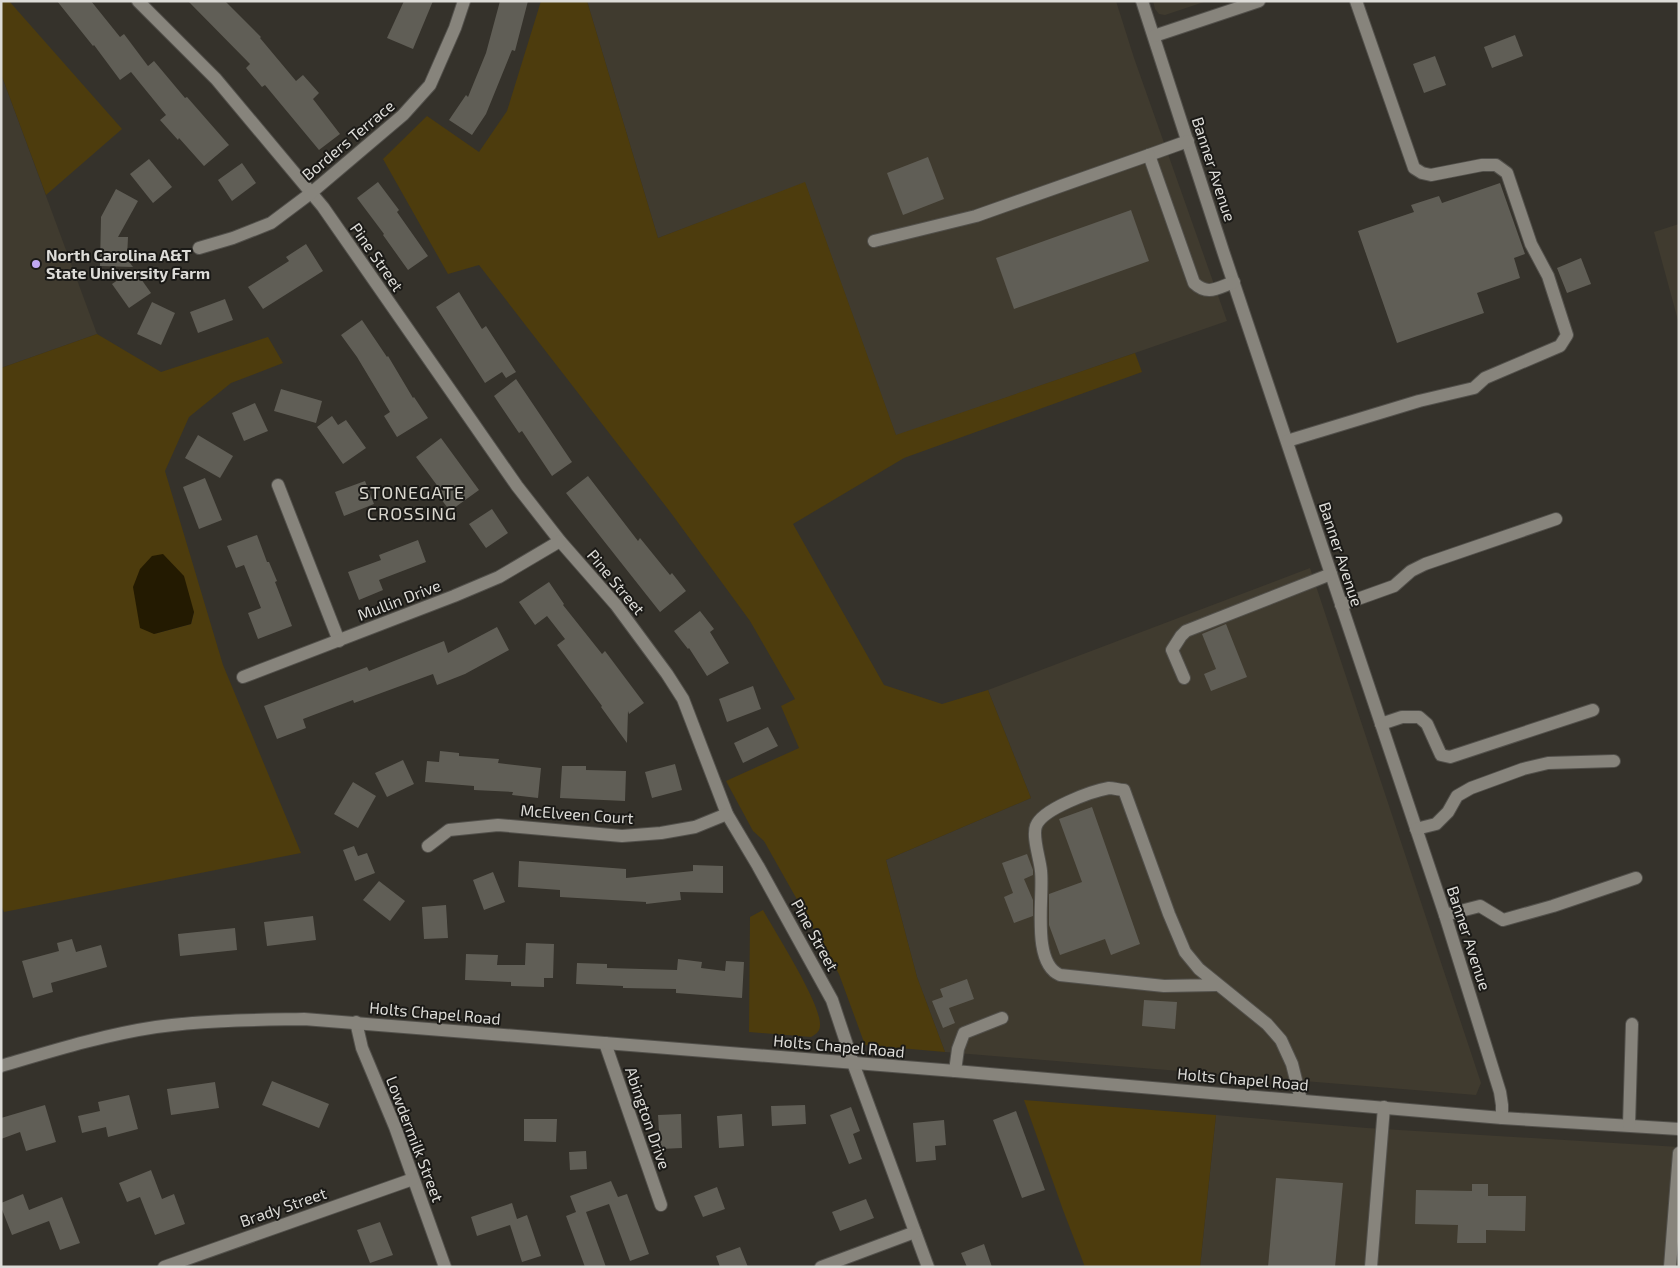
<svg xmlns="http://www.w3.org/2000/svg" width="1680" height="1268" font-family="'Exo 2',sans-serif">
<rect width="100%" height="100%" fill="#35322b"/>
<g fill="#403b2f">
<path d="M 587,1 L 1116,1 L 1134,58 L 1227,321 L 896,436 L 805,183 L 658,238 Z"/>
<path d="M 1153,1 L 1207,1 L 1165,15 L 1159,14 L 1155,9 Z"/>
<path d="M 1,74 L 97,334 L 1,368 Z"/>
<path d="M 1679,224 L 1679,324 L 1654,232 Z"/>
<path d="M 1310,568 L 1481,1083 L 1476,1095 L 945,1052 L 917,977 L 886,860 L 1031,798 L 988,690 Z"/>
<path d="M 1216,1115 L 1367,1128 L 1679,1147 L 1679,1267 L 1200,1267 Z"/>
</g>
<g fill="#4d3c0d" fill-rule="evenodd">
<path d="M 1,1 L 9,1 L 122,129 L 46,195 L 1,74 Z"/>
<path d="M 541,1 L 587,1 L 658,238 L 805,182 L 896,435 L 1135,353 L 1142,372 L 904,458 L 793,524 L 884,685 L 942,704 L 988,690 L 1031,798 L 886,860 L 917,977 L 945,1052 L 865,1045 L 839,974 L 764,841 L 753,831 L 726,781 L 799,748 L 781,706 L 795,699 L 750,621 L 671,513 L 479,265 L 448,274 L 383,159 L 427,116 L 479,152 L 507,111 Z"/>
<path d="M 97,334 L 161,372 L 268,337 L 283,363 L 231,383 L 189,417 L 165,471 L 223,665 L 301,853 L 4,912 L 1,905 L 1,368 ZM 194,612 L 191,624 L 154,634 Z"/>
<path d="M 763,910 C 775,932 821,1003 820,1025 C 820,1032 816,1034 811,1037 L 749,1032 L 750,917 Z"/>
<path d="M 1024,1100 L 1216,1115 L 1200,1267 L 1085,1267 L 1063,1210 Z"/>
</g>
<path fill="#231a01" d="M 163,554 L 184,576 L 194,612 L 191,624 L 154,634 L 140,628 L 133,587 L 140,569 L 152,556 Z"/>
<g fill="#605e56">
<path d="M 57,1 L 91,1 L 120,37 L 124,34 L 148,66 L 154,61 L 185,98 L 187,97 L 229,145 L 204,166 L 179,138 L 178,140 L 160,120 L 166,115 L 131,72 L 120,80 L 94,45 L 93,46 Z"/>
<path d="M 188,1 L 225,1 L 261,37 L 260,38 L 296,81 L 303,75 L 319,93 L 313,99 L 340,134 L 319,150 L 265,85 L 262,87 L 246,68 L 250,64 Z"/>
<path d="M 404,1 L 433,1 L 413,49 L 387,38 Z"/>
<path d="M 500,1 L 528,1 L 515,51 L 512,50 L 486,114 L 472,135 L 449,120 L 466,95 L 468,97 L 486,53 Z"/>
<path d="M 1515,35 L 1523,56 L 1492,68 L 1484,47 Z"/>
<path d="M 1435,56 L 1446,85 L 1424,93 L 1413,64 Z"/>
<path d="M 928,157 L 944,199 L 903,215 L 887,173 Z"/>
<path d="M 149,159 L 172,187 L 153,203 L 130,174 Z"/>
<path d="M 242,163 L 256,183 L 232,201 L 218,180 Z"/>
<path d="M 378,182 L 399,210 L 397,212 L 428,256 L 408,270 L 383,235 L 384,234 L 357,198 Z"/>
<path d="M 1500,183 L 1525,254 L 1514,258 L 1520,278 L 1477,293 L 1484,313 L 1397,343 L 1358,231 L 1414,212 L 1411,205 L 1439,196 L 1442,203 Z"/>
<path d="M 116,189 L 138,201 L 118,237 L 128,237 L 127,259 L 133,267 L 100,266 L 101,217 Z"/>
<path d="M 1131,210 L 1149,261 L 1014,309 L 996,258 Z"/>
<path d="M 306,244 L 323,271 L 263,309 L 248,287 L 289,261 L 286,257 Z"/>
<path d="M 1581,258 L 1591,284 L 1567,293 L 1557,268 Z"/>
<path d="M 134,269 L 151,293 L 129,308 L 112,284 Z"/>
<path d="M 459,292 L 482,329 L 486,326 L 516,372 L 506,378 L 502,372 L 485,383 L 436,307 Z"/>
<path d="M 225,299 L 233,320 L 198,333 L 190,312 Z"/>
<path d="M 152,302 L 175,313 L 161,345 L 137,334 Z"/>
<path d="M 362,320 L 387,357 L 388,356 L 413,398 L 414,397 L 428,418 L 397,437 L 384,416 L 390,412 L 357,357 L 341,335 Z"/>
<path d="M 516,379 L 572,462 L 552,476 L 522,431 L 519,433 L 494,396 Z"/>
<path d="M 281,389 L 322,401 L 316,423 L 274,411 Z"/>
<path d="M 255,403 L 268,431 L 244,441 L 232,413 Z"/>
<path d="M 332,416 L 338,425 L 346,420 L 366,448 L 343,464 L 317,427 Z"/>
<path d="M 198,435 L 233,456 L 220,478 L 185,458 Z"/>
<path d="M 441,438 L 479,490 L 450,511 L 435,491 L 439,488 L 416,457 Z"/>
<path d="M 588,476 L 638,541 L 640,538 L 670,575 L 672,573 L 686,591 L 660,612 L 566,493 Z"/>
<path d="M 205,478 L 222,520 L 199,529 L 183,487 Z"/>
<path d="M 365,481 L 374,504 L 344,516 L 335,492 Z"/>
<path d="M 492,509 L 508,533 L 486,548 L 469,524 Z"/>
<path d="M 257,535 L 267,562 L 269,562 L 277,581 L 275,582 L 292,626 L 258,639 L 248,613 L 261,608 L 244,565 L 236,568 L 227,546 Z"/>
<path d="M 418,540 L 426,562 L 379,580 L 383,590 L 359,600 L 348,572 L 381,560 L 379,555 Z"/>
<path d="M 549,582 L 564,604 L 563,605 L 602,654 L 605,651 L 644,703 L 629,714 L 628,711 L 627,743 L 601,707 L 602,706 L 557,645 L 565,639 L 547,616 L 535,625 L 519,602 Z"/>
<path d="M 700,611 L 714,629 L 710,632 L 729,663 L 707,676 L 689,648 L 688,649 L 674,631 Z"/>
<path d="M 1226,624 L 1247,677 L 1211,691 L 1204,674 L 1216,669 L 1202,634 Z"/>
<path d="M 497,627 L 509,650 L 465,674 L 437,685 L 433,674 L 354,703 L 353,700 L 303,719 L 306,728 L 277,739 L 264,706 L 367,667 L 369,671 L 444,641 L 448,653 Z"/>
<path d="M 753,686 L 761,709 L 727,722 L 719,699 Z"/>
<path d="M 768,727 L 778,746 L 743,763 L 734,743 Z"/>
<path d="M 440,751 L 459,753 L 459,756 L 499,759 L 498,763 L 541,768 L 538,798 L 512,795 L 513,792 L 474,790 L 474,786 L 425,782 L 427,761 L 439,762 Z"/>
<path d="M 403,760 L 414,784 L 387,797 L 375,773 Z"/>
<path d="M 675,764 L 682,790 L 652,798 L 645,772 Z"/>
<path d="M 562,766 L 586,766 L 586,770 L 626,771 L 625,801 L 560,798 Z"/>
<path d="M 353,782 L 376,796 L 358,828 L 334,814 Z"/>
<path d="M 1092,807 L 1140,944 L 1111,955 L 1105,939 L 1060,955 L 1049,925 L 1049,894 L 1082,882 L 1059,819 Z"/>
<path d="M 354,846 L 358,856 L 367,853 L 375,873 L 355,881 L 343,850 Z"/>
<path d="M 1027,854 L 1033,870 L 1033,875 L 1024,879 L 1033,900 L 1033,916 L 1014,923 L 1004,897 L 1013,893 L 1002,863 Z"/>
<path d="M 519,861 L 626,869 L 626,878 L 693,871 L 693,865 L 723,866 L 723,893 L 680,892 L 681,900 L 646,904 L 646,902 L 560,897 L 560,890 L 518,887 Z"/>
<path d="M 493,872 L 505,902 L 484,910 L 473,880 Z"/>
<path d="M 379,881 L 405,901 L 390,921 L 363,900 Z"/>
<path d="M 446,905 L 448,938 L 424,939 L 422,907 Z"/>
<path d="M 313,916 L 316,940 L 267,946 L 264,922 Z"/>
<path d="M 235,928 L 237,950 L 180,956 L 178,934 Z"/>
<path d="M 72,939 L 76,952 L 101,945 L 107,967 L 51,983 L 53,992 L 33,998 L 22,961 L 59,951 L 57,943 Z"/>
<path d="M 526,943 L 554,944 L 553,978 L 544,978 L 544,987 L 511,986 L 511,982 L 465,980 L 466,954 L 498,955 L 497,965 L 525,965 Z"/>
<path d="M 678,959 L 702,962 L 701,968 L 725,971 L 726,961 L 744,962 L 742,998 L 676,993 L 676,989 L 623,988 L 623,986 L 576,984 L 577,963 L 607,964 L 607,968 L 677,970 Z"/>
<path d="M 967,979 L 974,999 L 949,1008 L 955,1023 L 943,1028 L 932,1001 L 943,997 L 940,989 Z"/>
<path d="M 1144,1000 L 1177,1002 L 1175,1029 L 1142,1026 Z"/>
<path d="M 272,1081 L 329,1104 L 319,1128 L 262,1105 Z"/>
<path d="M 215,1082 L 219,1108 L 171,1115 L 167,1089 Z"/>
<path d="M 129,1095 L 138,1129 L 108,1137 L 106,1127 L 82,1133 L 78,1116 L 100,1111 L 98,1102 Z"/>
<path d="M 45,1105 L 56,1142 L 26,1151 L 20,1132 L 1,1139 L 1,1118 Z"/>
<path d="M 805,1105 L 806,1124 L 772,1126 L 771,1106 Z"/>
<path d="M 851,1107 L 860,1131 L 853,1134 L 862,1159 L 849,1164 L 830,1115 Z"/>
<path d="M 1016,1111 L 1045,1190 L 1022,1198 L 993,1120 Z"/>
<path d="M 681,1114 L 682,1148 L 660,1149 L 658,1115 Z"/>
<path d="M 742,1114 L 744,1146 L 719,1148 L 717,1116 Z"/>
<path d="M 524,1119 L 557,1119 L 556,1142 L 524,1141 Z"/>
<path d="M 944,1120 L 946,1145 L 935,1146 L 936,1160 L 916,1162 L 913,1123 Z"/>
<path d="M 586,1151 L 587,1169 L 570,1170 L 569,1152 Z"/>
<path d="M 151,1170 L 162,1199 L 174,1194 L 185,1224 L 155,1235 L 140,1197 L 127,1202 L 119,1183 Z"/>
<path d="M 1276,1178 L 1343,1183 L 1335,1267 L 1268,1267 Z"/>
<path d="M 611,1181 L 618,1197 L 627,1194 L 649,1254 L 630,1261 L 609,1204 L 586,1212 L 606,1267 L 585,1267 L 566,1216 L 576,1212 L 570,1196 Z"/>
<path d="M 1472,1184 L 1488,1184 L 1488,1196 L 1526,1196 L 1525,1231 L 1486,1230 L 1486,1243 L 1457,1243 L 1458,1225 L 1415,1224 L 1416,1190 L 1472,1191 Z"/>
<path d="M 717,1187 L 725,1209 L 703,1217 L 694,1196 Z"/>
<path d="M 23,1194 L 29,1210 L 62,1197 L 80,1243 L 60,1250 L 49,1221 L 12,1235 L 1,1207 L 1,1203 Z"/>
<path d="M 866,1199 L 874,1218 L 840,1231 L 832,1212 Z"/>
<path d="M 512,1203 L 517,1219 L 527,1215 L 541,1256 L 522,1262 L 510,1225 L 477,1236 L 471,1217 Z"/>
<path d="M 380,1222 L 393,1255 L 370,1263 L 357,1230 Z"/>
<path d="M 984,1244 L 992,1267 L 967,1267 L 961,1253 Z"/>
<path d="M 740,1247 L 748,1267 L 720,1267 L 716,1256 Z"/>
</g>
<g fill="none" stroke-linecap="round" stroke-linejoin="round">
<defs>
<g id="minor">
<path d="M 138,1 L 216,79 L 323,207 L 517,486 L 560,541 L 616,605 L 667,674 L 683,699 L 727,814 L 758,866 L 832,1000 L 853,1063 L 928,1267"/>
<path d="M 1142,1 L 1223,251 L 1445,915 L 1500,1092 L 1502,1105 L 1502,1118"/>
<path d="M 1154,36 L 1259,1"/>
<path d="M 1188,141 L 1149,155 L 1194,283 C 1208,296 1217,288 1234,282"/>
<path d="M 874,241 L 976,216 L 1149,155"/>
<path d="M 199,248 L 233,238 L 271,223 L 311,193 L 403,115 L 430,85 L 455,28 L 464,1"/>
<path d="M 1287,441 L 1419,401 L 1474,388 L 1485,378 L 1560,346 L 1567,335 L 1548,276 L 1531,244 L 1507,173 L 1496,165 L 1482,165 L 1431,175 L 1422,173 L 1414,168 L 1356,1"/>
<path d="M 278,485 L 339,641"/>
<path d="M 1341,605 L 1394,586 L 1411,571 L 1425,564 L 1556,519"/>
<path d="M 243,677 L 454,596 L 499,577 L 560,541"/>
<path d="M 1184,678 L 1172,650 L 1181,636 L 1186,631 L 1331,574"/>
<path d="M 1381,724 L 1402,717 L 1419,717 L 1427,724 L 1441,755 L 1450,757 L 1593,710"/>
<path d="M 1416,829 L 1436,824 L 1448,812 L 1457,796 L 1471,788 L 1523,769 L 1548,763 L 1614,761"/>
<path d="M 428,846 L 449,830 L 498,825 L 622,836 L 661,833 L 695,827 L 727,814"/>
<path d="M 1445,915 L 1480,906 L 1503,920 L 1553,906 L 1636,878"/>
<path d="M 1216,985 L 1164,986 L 1060,975 C 1031,963 1044,897 1041,871 C 1040,859 1032,837 1036,826 C 1042,809 1092,791 1109,788 C 1114,788 1119,790 1124,790 L 1169,914 L 1185,952 L 1199,969 L 1267,1024 L 1281,1040 L 1292,1064 L 1301,1100"/>
<path d="M 356,1022 L 362,1048 L 395,1127 L 445,1267"/>
<path d="M 605,1043 L 661,1205"/>
<path d="M 1,1066 C 52,1051 103,1035 156,1027 C 205,1020 255,1020 304,1019 L 955,1071 L 1502,1118 L 1679,1129"/>
<path d="M 955,1071 L 958,1049 L 964,1033 L 1002,1018"/>
<path d="M 1629,1125 L 1632,1024"/>
<path d="M 164,1267 L 413,1179"/>
<path d="M 821,1267 L 915,1232"/>
<path d="M 1371,1267 L 1384,1107"/>
<path d="M 1670,1267 L 1679,1153"/>
</g>
</defs>
<use href="#minor" stroke="#52504b" stroke-width="14"/>
<use href="#minor" stroke="#87847c" stroke-width="12"/>
</g>
<circle fill="#c1a8f3" stroke="#1b1a17" stroke-width="2" cx="36" cy="264" r="5"/>
<g text-anchor="middle" stroke-width="4" stroke-linejoin="round" paint-order="stroke">
<g font-size="16" fill="#dddcd8" stroke="#1b1a17">
<text transform="translate(348 140) rotate(-40)" y="6">Borders Terrace</text>
<text transform="translate(1214 169) rotate(72)" y="6">Banner Avenue</text>
<text transform="translate(377 257) rotate(55)" y="6">Pine Street</text>
<text transform="translate(1341 554) rotate(72)" y="6">Banner Avenue</text>
<text transform="translate(616 582) rotate(50)" y="6">Pine Street</text>
<text transform="translate(399 600) rotate(-21)" y="6">Mullin Drive</text>
<text transform="translate(577 814) rotate(4)" y="6">McElveen Court</text>
<text transform="translate(815 935) rotate(61)" y="6">Pine Street</text>
<text transform="translate(1469 938) rotate(72)" y="6">Banner Avenue</text>
<text transform="translate(435 1013) rotate(5)" y="6">Holts Chapel Road</text>
<text transform="translate(839 1046) rotate(5)" y="6">Holts Chapel Road</text>
<text transform="translate(1243 1079) rotate(5)" y="6">Holts Chapel Road</text>
<text transform="translate(648 1118) rotate(71)" y="6">Abington Drive</text>
<text transform="translate(415 1139) rotate(69)" y="6">Lowdermilk Street</text>
<text transform="translate(283 1207) rotate(-19)" y="6">Brady Street</text>
</g>
<g font-size="16" font-weight="bold" fill="#dddcd8" stroke="#1b1a17" text-anchor="start">
<text x="46" y="261">North Carolina A&amp;T<tspan x="46" dy="18">State University Farm</tspan></text>
</g>
<g font-size="18" letter-spacing="1" fill="#d9d6ce" stroke="#1b1a17">
<text x="412" y="499">STONEGATE<tspan x="412" dy="21">CROSSING</tspan></text>
</g>
</g>
<rect width="1680" height="1268" fill="none" stroke="#dddcd8" stroke-width="5"/>
</svg>
